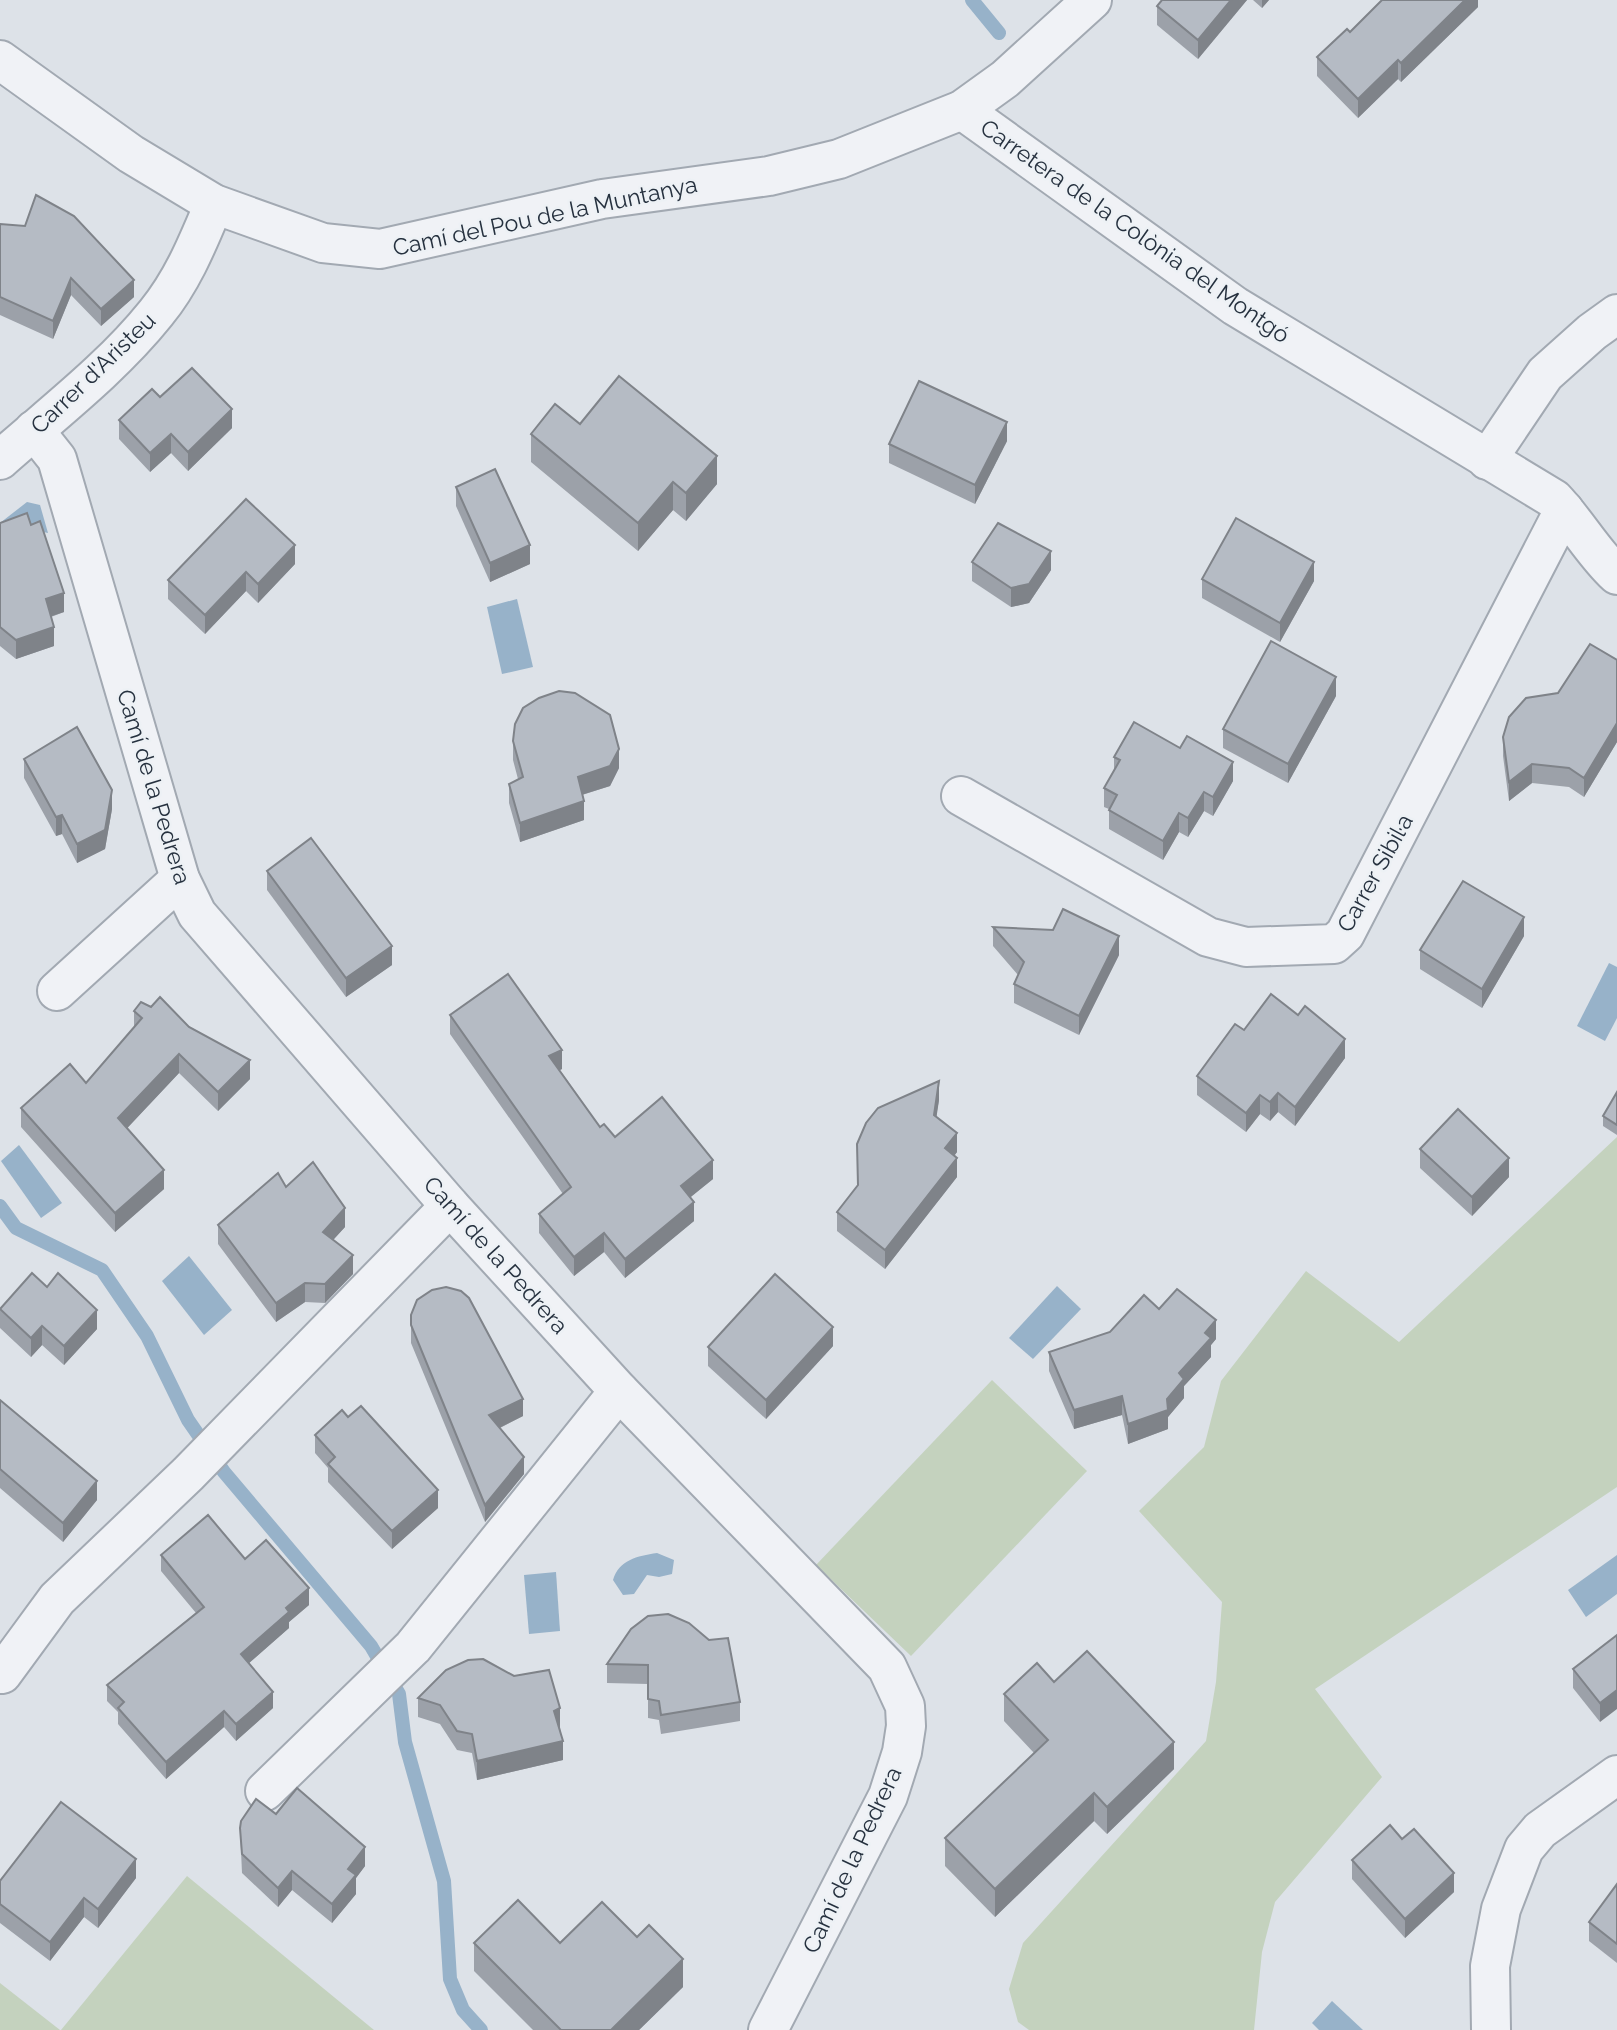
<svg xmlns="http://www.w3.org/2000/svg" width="1617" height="2030" font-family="Raleway,sans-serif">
<rect width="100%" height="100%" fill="#dde2e8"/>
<g fill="#c4d2be">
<path d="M 1617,1137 L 1617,1487 L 1315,1689 L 1382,1777 L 1275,1902 L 1262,1952 L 1254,2030 L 1029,2030 L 1018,2022 L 1009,1989 L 1023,1943 L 1206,1741 L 1216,1682 L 1222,1602 L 1139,1511 L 1204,1447 L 1221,1381 L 1306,1271 L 1399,1342 Z"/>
<path d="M 992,1380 L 1087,1471 L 911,1656 L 816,1565 Z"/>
<path d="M 187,1876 L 374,2030 L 61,2030 Z"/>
<path d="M 0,1983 L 60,2030 L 0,2030 Z"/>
</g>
<g fill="#97b2c9">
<path d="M 27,502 L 40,505 L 48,533 L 0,523 Z"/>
<path d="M 517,599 L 533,667 L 502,674 L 487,607 Z"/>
<path d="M 1609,963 L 1617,967 L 1617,1018 L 1605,1041 L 1577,1026 Z"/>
<path d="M 19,1145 L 62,1203 L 41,1218 L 1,1161 Z"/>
<path d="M 189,1256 L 232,1310 L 204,1335 L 162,1281 Z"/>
<path d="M 1057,1286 L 1081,1309 L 1033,1359 L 1009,1338 Z"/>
<path d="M 657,1553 L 674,1560 L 672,1574 L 659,1577 L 647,1575 L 634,1594 L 623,1595 L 613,1580 C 619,1560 637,1556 657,1553 Z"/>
<path d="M 1617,1555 L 1617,1594 L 1586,1617 L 1568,1590 Z"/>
<path d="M 556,1572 L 560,1631 L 529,1634 L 524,1575 Z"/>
<path d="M 1332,2001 L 1363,2030 L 1319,2030 L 1312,2023 Z"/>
</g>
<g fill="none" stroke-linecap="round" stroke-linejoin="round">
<g stroke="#97b2c9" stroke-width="14">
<path d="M 972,0 L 999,33"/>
<path d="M 0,1206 L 16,1228 L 102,1270 L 147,1336 L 188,1420 L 224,1472 L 371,1646 L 399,1694 L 405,1742 L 444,1881 L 450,1979 L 463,2010 L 481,2030"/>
</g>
<defs>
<g id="minor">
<path d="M 0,60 L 131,154 L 214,204 L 323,243 L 380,249 L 602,199 L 769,176 L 839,159 L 962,110 L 1005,79 L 1092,0"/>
<path d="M 962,110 L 1235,306 L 1554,499 C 1577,523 1593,553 1617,575"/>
<path d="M 34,430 L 57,459 L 180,879 L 197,914 L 450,1206 L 619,1391 L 887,1667 L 905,1706 L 906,1726 L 902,1752 L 888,1796 L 768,2030"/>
<path d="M 0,460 C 53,413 112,368 156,313 C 183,280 198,242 214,204"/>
<path d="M 1487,460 L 1545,374 L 1592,332 L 1617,314"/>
<path d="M 961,796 L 1208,937 L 1246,947 L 1334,944 L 1345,934 L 1564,510"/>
<path d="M 57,991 L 180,879"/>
<path d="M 2,1674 L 57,1599 L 188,1474 L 450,1206"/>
<path d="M 265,1791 L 413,1647 L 619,1391"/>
<path d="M 1491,2030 L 1490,1966 L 1501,1909 L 1524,1849 L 1540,1830 L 1617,1775"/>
</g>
</defs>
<use href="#minor" stroke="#a2a9b2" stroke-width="42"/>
<use href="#minor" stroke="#f0f2f6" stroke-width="38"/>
</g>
<g fill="#9ca1a9">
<path d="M 1162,0 L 1247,0 L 1198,59 L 1157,25 L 1157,6 Z"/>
<path d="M 1253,0 L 1269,0 L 1262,8 Z"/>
<path d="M 1478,0 L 1478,7 L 1401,82 L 1398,79 L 1358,118 L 1317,76 L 1317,57 L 1350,32 Z"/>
<path d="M 0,224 L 134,297 L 101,326 L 71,295 L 53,339 L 0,315 Z"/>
<path d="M 160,397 L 232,428 L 188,471 L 171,453 L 150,472 L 119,439 L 119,420 Z"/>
<path d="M 580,424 L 717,484 L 686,521 L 673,510 L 638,551 L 531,462 L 531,434 Z"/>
<path d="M 1007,441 L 975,504 L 889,463 L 889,444 Z"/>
<path d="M 456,487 L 530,564 L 490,582 L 456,506 Z"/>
<path d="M 0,523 L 64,612 L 51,617 L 54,646 L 16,659 L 0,646 Z"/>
<path d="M 972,562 L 1051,570 L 1029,603 L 1011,607 L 972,581 Z"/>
<path d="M 295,564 L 258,603 L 246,591 L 205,634 L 168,599 L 168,580 Z"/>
<path d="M 1202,579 L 1314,581 L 1280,642 L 1202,598 Z"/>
<path d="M 1617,660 L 1617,742 L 1584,797 L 1569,787 L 1532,783 L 1509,801 L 1503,756 L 1503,737 L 1558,693 Z"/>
<path d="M 1336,696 L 1288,783 L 1223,748 L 1223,729 Z"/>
<path d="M 513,741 L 619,768 L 610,786 L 582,795 L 584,820 L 520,842 L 509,803 L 509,784 L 518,779 L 513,760 Z"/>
<path d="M 1114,757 L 1233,781 L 1213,816 L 1204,811 L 1188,837 L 1179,832 L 1163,860 L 1109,829 L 1109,809 L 1104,807 L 1104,788 L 1114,770 Z"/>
<path d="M 24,759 L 112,809 L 105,849 L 77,863 L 62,834 L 56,836 L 24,778 Z"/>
<path d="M 267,871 L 392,965 L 346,997 L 267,890 Z"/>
<path d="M 993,927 L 1119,955 L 1079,1035 L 1014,1003 L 1014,984 L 1018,975 L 993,946 Z"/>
<path d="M 1524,936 L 1482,1008 L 1420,969 L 1420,950 Z"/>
<path d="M 134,1011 L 189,1027 L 250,1079 L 218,1111 L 179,1073 L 127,1128 L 164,1189 L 115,1232 L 21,1127 L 21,1108 L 86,1083 L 134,1027 Z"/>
<path d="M 450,1015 L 562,1069 L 560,1070 L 600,1127 L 615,1137 L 713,1179 L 690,1197 L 694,1221 L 625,1278 L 604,1252 L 574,1276 L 539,1233 L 539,1214 L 563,1194 L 450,1034 Z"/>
<path d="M 1244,1030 L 1345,1058 L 1295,1126 L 1278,1112 L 1270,1121 L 1260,1114 L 1246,1132 L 1197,1095 L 1197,1076 Z"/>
<path d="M 1617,1092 L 1617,1135 L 1603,1126 L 1603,1116 Z"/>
<path d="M 939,1100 L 936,1117 L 957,1152 L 954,1156 L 957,1177 L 885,1269 L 837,1231 L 837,1212 L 858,1186 L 857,1144 Z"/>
<path d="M 1420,1149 L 1509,1177 L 1472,1216 L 1420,1168 Z"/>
<path d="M 286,1187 L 345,1227 L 333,1240 L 353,1274 L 325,1303 L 305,1302 L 276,1322 L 218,1244 L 218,1225 Z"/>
<path d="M 47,1287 L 97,1329 L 64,1365 L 42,1345 L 31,1357 L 0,1328 L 0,1308 Z"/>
<path d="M 1159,1309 L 1216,1339 L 1211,1345 L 1211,1357 L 1184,1386 L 1184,1398 L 1168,1417 L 1168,1429 L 1128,1444 L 1122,1415 L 1074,1429 L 1049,1371 L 1049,1352 L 1110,1332 Z"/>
<path d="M 411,1315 L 523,1416 L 500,1428 L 524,1474 L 485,1522 L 411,1343 Z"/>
<path d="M 833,1346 L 766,1419 L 708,1366 L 708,1347 Z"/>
<path d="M 0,1400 L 97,1500 L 63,1542 L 0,1488 Z"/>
<path d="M 315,1435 L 438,1508 L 392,1549 L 328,1482 L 328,1468 L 315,1453 Z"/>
<path d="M 161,1555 L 245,1559 L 309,1605 L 289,1622 L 289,1628 L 249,1663 L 273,1708 L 236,1741 L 224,1727 L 166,1779 L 118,1724 L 118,1712 L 107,1701 L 107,1685 L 196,1613 L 161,1571 Z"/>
<path d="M 631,1629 L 740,1702 L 740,1721 L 661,1734 L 659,1720 L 648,1718 L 648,1684 L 607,1683 L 607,1664 Z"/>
<path d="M 1617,1635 L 1600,1722 L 1573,1688 L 1573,1669 Z"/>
<path d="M 1054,1682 L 1174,1769 L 1107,1834 L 1094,1821 L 995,1917 L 945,1866 L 945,1838 L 1034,1753 L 1004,1721 L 1004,1694 Z"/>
<path d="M 418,1698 L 560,1727 L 563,1760 L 477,1780 L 472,1753 L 457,1750 L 440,1724 L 418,1717 Z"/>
<path d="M 276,1814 L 365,1866 L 356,1878 L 356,1894 L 332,1923 L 292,1890 L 278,1907 L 242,1873 L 240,1828 Z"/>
<path d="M 1402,1839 L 1454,1892 L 1405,1938 L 1352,1879 L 1352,1860 Z"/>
<path d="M 136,1878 L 98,1928 L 84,1917 L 50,1961 L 0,1923 L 0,1881 Z"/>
<path d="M 1617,1884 L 1617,1963 L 1589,1941 L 1589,1922 Z"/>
<path d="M 637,1937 L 683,1987 L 639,2030 L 533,2030 L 474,1971 L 474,1943 L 560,1943 Z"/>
</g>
<g fill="#7f8389">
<path d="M 1231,0 L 1247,0 L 1198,59 L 1198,40 Z"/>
<path d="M 1262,0 L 1269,0 L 1262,8 Z"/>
<path d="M 1465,0 L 1478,0 L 1478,7 L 1401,82 L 1401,63 Z"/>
<path d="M 1398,60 L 1398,79 L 1358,118 L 1358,99 Z"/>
<path d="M 71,278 L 71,295 L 53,339 L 53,321 Z"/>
<path d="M 134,280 L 134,297 L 101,326 L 101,309 Z"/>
<path d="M 232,409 L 232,428 L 188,471 L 188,452 Z"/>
<path d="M 1007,422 L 1007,441 L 975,504 L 975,485 Z"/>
<path d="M 171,434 L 171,453 L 150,472 L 150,453 Z"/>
<path d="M 717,456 L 717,484 L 686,521 L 686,493 Z"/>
<path d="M 673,482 L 673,510 L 638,551 L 638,523 Z"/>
<path d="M 295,545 L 295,564 L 258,603 L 258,584 Z"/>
<path d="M 530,545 L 530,564 L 490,582 L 490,563 Z"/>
<path d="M 1051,551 L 1051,570 L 1029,603 L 1011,607 L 1011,588 Z"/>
<path d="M 1314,562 L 1314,581 L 1280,642 L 1280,623 Z"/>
<path d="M 246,572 L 246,591 L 205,634 L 205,615 Z"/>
<path d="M 64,593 L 64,612 L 46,618 L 46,599 Z"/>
<path d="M 54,627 L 54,646 L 16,659 L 16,640 Z"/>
<path d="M 1336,677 L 1336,696 L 1288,783 L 1288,764 Z"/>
<path d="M 1617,723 L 1617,742 L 1584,797 L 1584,778 Z"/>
<path d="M 619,749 L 619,768 L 610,786 L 578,796 L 578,777 Z"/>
<path d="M 1233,762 L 1233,781 L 1213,816 L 1213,797 Z"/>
<path d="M 1532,764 L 1532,783 L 1509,801 L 1509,782 Z"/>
<path d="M 112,790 L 112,809 L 105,849 L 77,863 L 77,844 Z"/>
<path d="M 1204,792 L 1204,811 L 1188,837 L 1188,818 Z"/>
<path d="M 584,801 L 584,820 L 520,842 L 520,823 Z"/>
<path d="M 1179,813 L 1179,832 L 1163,860 L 1163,841 Z"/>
<path d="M 62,815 L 62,834 L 56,836 L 56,817 Z"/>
<path d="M 1524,917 L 1524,936 L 1482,1008 L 1482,989 Z"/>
<path d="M 1119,936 L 1119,955 L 1079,1035 L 1079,1016 Z"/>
<path d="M 392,946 L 392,965 L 346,997 L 346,978 Z"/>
<path d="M 1345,1039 L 1345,1058 L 1295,1126 L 1295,1107 Z"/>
<path d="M 562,1050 L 562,1069 L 549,1075 L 549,1056 Z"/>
<path d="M 179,1054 L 179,1073 L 118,1138 L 118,1118 Z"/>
<path d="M 250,1060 L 250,1079 L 218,1111 L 218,1092 Z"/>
<path d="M 939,1081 L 939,1100 L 934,1134 L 934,1115 Z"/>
<path d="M 1278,1093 L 1278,1112 L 1270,1121 L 1270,1102 Z"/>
<path d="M 1260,1095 L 1260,1114 L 1246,1132 L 1246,1113 Z"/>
<path d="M 957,1133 L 957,1152 L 945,1168 L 945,1148 Z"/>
<path d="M 957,1158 L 957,1177 L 885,1269 L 885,1250 Z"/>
<path d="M 1509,1158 L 1509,1177 L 1472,1216 L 1472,1197 Z"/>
<path d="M 713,1160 L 713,1179 L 681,1205 L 681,1186 Z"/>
<path d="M 164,1170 L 164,1189 L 115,1232 L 115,1213 Z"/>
<path d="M 694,1202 L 694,1221 L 625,1278 L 625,1259 Z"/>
<path d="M 345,1208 L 345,1227 L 323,1251 L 323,1232 Z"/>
<path d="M 604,1233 L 604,1252 L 574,1276 L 574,1257 Z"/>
<path d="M 353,1255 L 353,1274 L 325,1303 L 325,1284 Z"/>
<path d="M 305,1283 L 305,1302 L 276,1322 L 276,1303 Z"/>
<path d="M 97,1310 L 97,1329 L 64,1365 L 64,1346 Z"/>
<path d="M 1216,1320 L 1216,1339 L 1211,1345 L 1211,1357 L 1184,1386 L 1184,1398 L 1168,1417 L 1168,1429 L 1128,1444 L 1128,1424 L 1167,1399 L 1179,1373 L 1205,1333 Z"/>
<path d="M 42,1326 L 42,1345 L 31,1357 L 31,1338 Z"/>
<path d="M 833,1327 L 833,1346 L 766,1419 L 766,1400 Z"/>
<path d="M 1122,1396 L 1122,1415 L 1074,1429 L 1074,1410 Z"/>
<path d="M 523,1399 L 523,1416 L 489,1433 L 489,1415 Z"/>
<path d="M 524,1457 L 524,1474 L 485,1522 L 485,1505 Z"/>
<path d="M 97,1481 L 97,1500 L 63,1542 L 63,1523 Z"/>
<path d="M 438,1490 L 438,1508 L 392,1549 L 392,1531 Z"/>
<path d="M 309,1588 L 309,1605 L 289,1622 L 289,1628 L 241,1670 L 241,1654 L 286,1608 Z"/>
<path d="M 1617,1690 L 1617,1709 L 1600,1722 L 1600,1703 Z"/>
<path d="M 273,1692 L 273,1708 L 236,1741 L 236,1724 Z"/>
<path d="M 560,1708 L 560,1727 L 554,1730 L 554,1711 Z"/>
<path d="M 224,1711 L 224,1727 L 166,1779 L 166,1762 Z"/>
<path d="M 563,1741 L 563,1760 L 477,1780 L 477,1761 Z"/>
<path d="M 1174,1742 L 1174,1769 L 1107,1834 L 1107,1807 Z"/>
<path d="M 1094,1793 L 1094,1821 L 995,1917 L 995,1889 Z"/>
<path d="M 365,1847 L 365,1866 L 356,1878 L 356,1894 L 332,1923 L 332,1904 L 348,1869 Z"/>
<path d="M 136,1859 L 136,1878 L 98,1928 L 98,1909 Z"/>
<path d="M 292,1871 L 292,1890 L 278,1907 L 278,1888 Z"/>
<path d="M 1454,1873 L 1454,1892 L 1405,1938 L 1405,1919 Z"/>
<path d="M 84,1898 L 84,1917 L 50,1961 L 50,1942 Z"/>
<path d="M 683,1959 L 683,1987 L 639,2030 L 611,2030 Z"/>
</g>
<g fill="#b5bbc4" stroke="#7f8389" stroke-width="2">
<path d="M 1162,0 L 1231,0 L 1198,40 L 1157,6 Z"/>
<path d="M 1382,0 L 1465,0 L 1401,63 L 1398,60 L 1358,99 L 1317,57 L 1347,29 L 1350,32 Z"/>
<path d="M 36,195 L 74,216 L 134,280 L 101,309 L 71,278 L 53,321 L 0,297 L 0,224 L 25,226 Z"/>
<path d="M 192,368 L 232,409 L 188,452 L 171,434 L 150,453 L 119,420 L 152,389 L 160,397 Z"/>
<path d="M 619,376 L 717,456 L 686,493 L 673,482 L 638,523 L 531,434 L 555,404 L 580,424 Z"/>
<path d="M 919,381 L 1007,422 L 975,485 L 889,444 Z"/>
<path d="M 495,469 L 530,545 L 490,563 L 456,487 Z"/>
<path d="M 246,499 L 295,545 L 258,584 L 246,572 L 205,615 L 168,580 Z"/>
<path d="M 27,513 L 31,525 L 40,521 L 64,593 L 46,599 L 54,627 L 16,640 L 0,627 L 0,523 Z"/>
<path d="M 1236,518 L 1314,562 L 1280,623 L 1202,579 Z"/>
<path d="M 998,523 L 1051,551 L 1029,584 L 1011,588 L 972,562 Z"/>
<path d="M 1271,641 L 1336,677 L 1288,764 L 1223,729 Z"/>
<path d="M 1590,644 L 1617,660 L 1617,723 L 1584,778 L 1569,768 L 1532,764 L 1509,782 L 1503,737 L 1509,717 L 1526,698 L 1558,693 Z"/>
<path d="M 559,691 L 575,693 L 610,715 L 619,749 L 610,766 L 578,777 L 584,801 L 520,823 L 509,784 L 523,777 L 513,741 L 515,724 L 523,708 L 539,698 Z"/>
<path d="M 1134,722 L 1180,748 L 1187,736 L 1233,762 L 1213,797 L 1204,792 L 1188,818 L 1179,813 L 1163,841 L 1109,810 L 1117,795 L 1104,788 L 1120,760 L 1114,757 Z"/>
<path d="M 77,727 L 112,790 L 105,830 L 77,844 L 62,815 L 56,817 L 24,759 Z"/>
<path d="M 311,838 L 392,946 L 346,978 L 267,871 Z"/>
<path d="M 1463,881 L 1524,917 L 1482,989 L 1420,950 Z"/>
<path d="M 1063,909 L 1119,936 L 1079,1016 L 1014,984 L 1024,962 L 993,927 L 1053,930 Z"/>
<path d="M 508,974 L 562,1050 L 549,1056 L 600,1127 L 604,1124 L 615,1137 L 662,1097 L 713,1160 L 681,1186 L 694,1202 L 625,1259 L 604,1233 L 574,1257 L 539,1214 L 571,1187 L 450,1015 Z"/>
<path d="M 1271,994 L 1298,1015 L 1305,1006 L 1345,1039 L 1295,1107 L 1278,1093 L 1270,1102 L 1260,1095 L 1246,1113 L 1197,1076 L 1235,1024 L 1244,1030 Z"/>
<path d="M 160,997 L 189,1027 L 250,1060 L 218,1092 L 179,1054 L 118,1118 L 164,1170 L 115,1213 L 21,1108 L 70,1064 L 86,1083 L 142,1018 L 134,1011 L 141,1002 L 151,1007 Z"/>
<path d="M 939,1081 L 934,1115 L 957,1133 L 945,1148 L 957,1158 L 885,1250 L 837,1212 L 858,1185 L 857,1144 L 866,1123 L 878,1108 Z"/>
<path d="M 1617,1092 L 1617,1125 L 1603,1116 Z"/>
<path d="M 1458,1109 L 1509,1158 L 1472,1197 L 1420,1149 Z"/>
<path d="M 313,1162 L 345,1208 L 323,1232 L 353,1255 L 325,1284 L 305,1283 L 276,1303 L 218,1225 L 278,1173 L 286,1187 Z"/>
<path d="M 32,1273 L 47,1287 L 58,1273 L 97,1310 L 64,1346 L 42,1326 L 31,1338 L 0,1309 Z"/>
<path d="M 775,1274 L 833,1327 L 766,1400 L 708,1347 Z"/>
<path d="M 446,1287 L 461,1291 L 469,1298 L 523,1399 L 489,1415 L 524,1457 L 485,1505 L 411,1325 L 411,1315 L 417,1300 L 432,1290 Z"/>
<path d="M 1177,1289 L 1216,1320 L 1205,1333 L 1211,1338 L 1179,1373 L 1184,1379 L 1167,1399 L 1168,1410 L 1128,1424 L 1122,1396 L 1074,1410 L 1049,1352 L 1110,1332 L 1144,1295 L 1159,1309 Z"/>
<path d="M 0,1400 L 97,1481 L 63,1523 L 0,1469 Z"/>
<path d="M 361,1406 L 438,1490 L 392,1531 L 328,1464 L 335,1457 L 315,1435 L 342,1410 L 348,1417 Z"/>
<path d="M 208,1515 L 245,1559 L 266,1540 L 309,1588 L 286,1608 L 289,1612 L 241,1654 L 273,1692 L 236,1724 L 224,1711 L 166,1762 L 118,1708 L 124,1702 L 107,1685 L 204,1607 L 161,1555 Z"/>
<path d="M 668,1614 L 689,1623 L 709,1640 L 728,1638 L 740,1702 L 661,1715 L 659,1701 L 648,1699 L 648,1665 L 607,1664 L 631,1629 L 648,1616 Z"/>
<path d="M 1617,1635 L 1617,1690 L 1600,1703 L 1573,1669 Z"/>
<path d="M 1087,1651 L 1174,1742 L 1107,1807 L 1094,1793 L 995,1889 L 945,1838 L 1048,1740 L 1004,1694 L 1037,1663 L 1054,1682 Z"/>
<path d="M 483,1659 L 514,1676 L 549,1670 L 560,1708 L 554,1711 L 563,1741 L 477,1761 L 472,1734 L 457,1731 L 440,1705 L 418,1698 L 446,1670 L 468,1660 Z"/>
<path d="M 297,1788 L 365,1847 L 348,1869 L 356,1875 L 332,1904 L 292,1871 L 278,1888 L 242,1854 L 240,1828 L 241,1821 L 256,1799 L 276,1814 Z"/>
<path d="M 61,1802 L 136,1859 L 98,1909 L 84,1898 L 50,1942 L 0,1904 L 0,1881 Z"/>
<path d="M 1390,1825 L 1402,1839 L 1414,1829 L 1454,1873 L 1405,1919 L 1352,1860 Z"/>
<path d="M 1617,1884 L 1617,1944 L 1589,1922 Z"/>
<path d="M 518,1900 L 560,1943 L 602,1902 L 637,1937 L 649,1925 L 683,1959 L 611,2030 L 561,2030 L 474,1943 Z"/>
</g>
<g text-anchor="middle" stroke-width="5" stroke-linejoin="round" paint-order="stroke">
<g font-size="23" fill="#26313f" stroke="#edf1f5">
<text transform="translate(545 216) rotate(-12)" y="8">Camí del Pou de la Muntanya</text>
<text transform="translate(1135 231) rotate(35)" y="8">Carretera de la Colònia del Montgó</text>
<text transform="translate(93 373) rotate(-44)" y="8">Carrer d'Aristeu</text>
<text transform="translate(154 787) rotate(73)" y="8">Camí de la Pedrera</text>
<text transform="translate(1375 873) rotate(-61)" y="8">Carrer Sibil·a</text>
<text transform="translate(496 1255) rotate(48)" y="8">Camí de la Pedrera</text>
<text transform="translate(852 1860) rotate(-65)" y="8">Camí de la Pedrera</text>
</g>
</g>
</svg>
